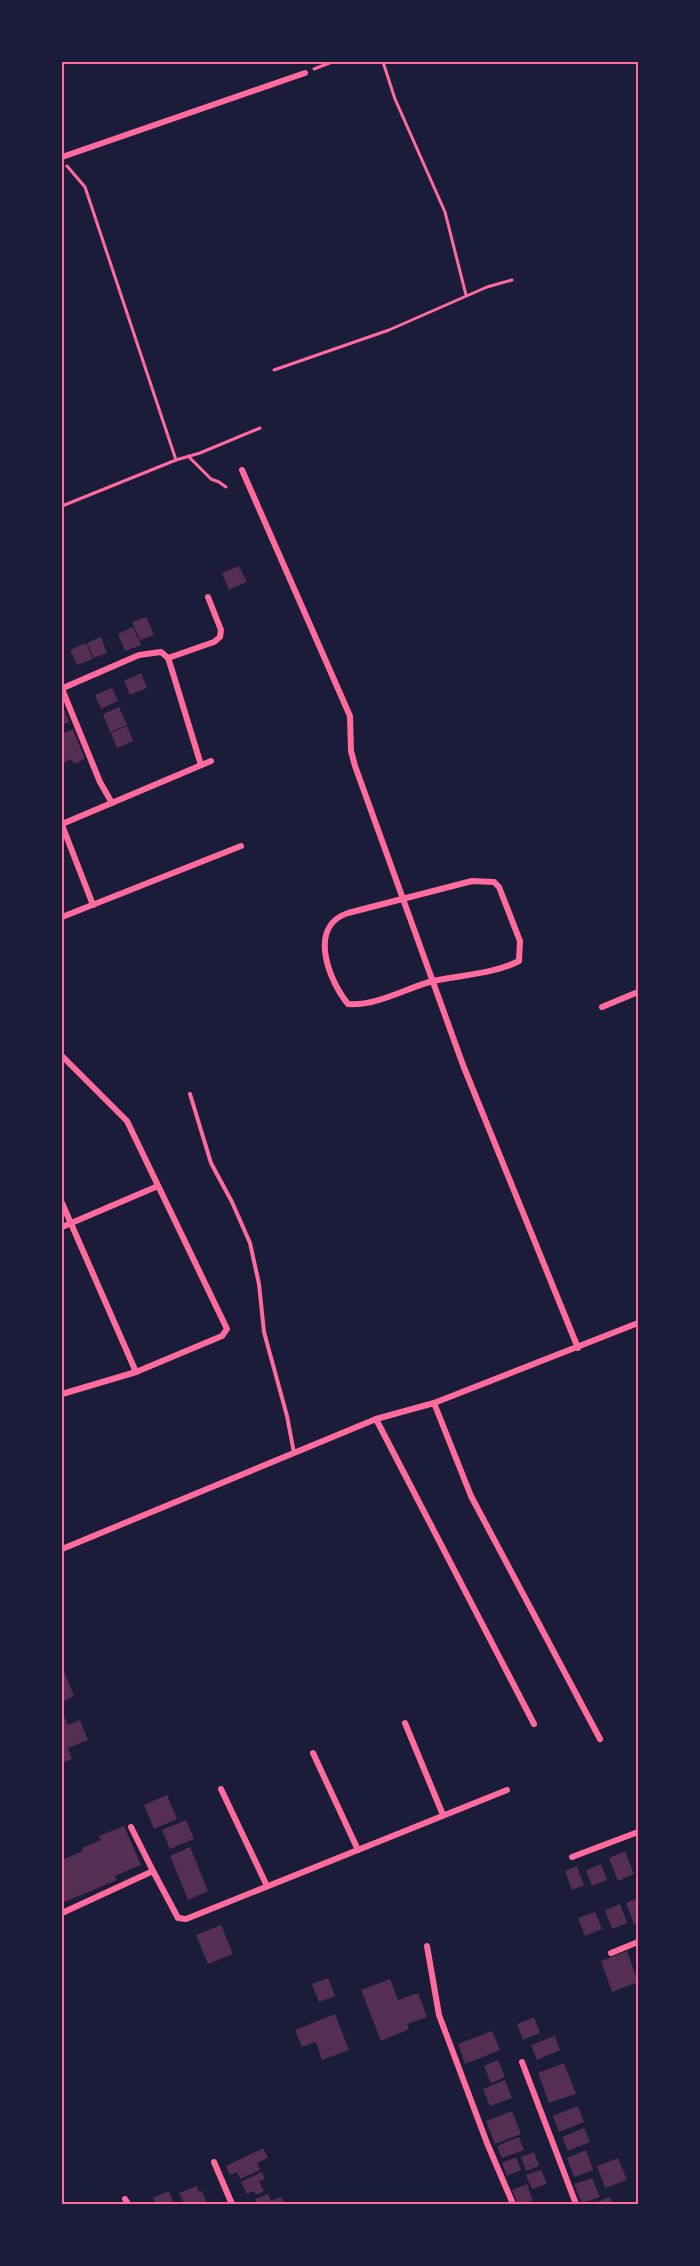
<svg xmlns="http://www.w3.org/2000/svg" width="700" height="2266" font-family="Karla,sans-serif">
<rect width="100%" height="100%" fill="#1b1b3a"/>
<g fill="#542f53">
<path d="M 239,566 L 247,582 L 229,590 L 222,573 Z"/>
<path d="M 146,617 L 154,635 L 140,640 L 132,622 Z"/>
<path d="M 133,627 L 141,645 L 125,651 L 118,634 Z"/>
<path d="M 101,637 L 107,653 L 94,658 L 87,643 Z"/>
<path d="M 86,643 L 93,659 L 77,665 L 70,650 Z"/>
<path d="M 141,673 L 147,688 L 130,695 L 124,681 Z"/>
<path d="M 112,688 L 118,701 L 101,709 L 95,695 Z"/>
<path d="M 62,704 L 69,722 L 62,725 Z"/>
<path d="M 119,707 L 127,725 L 110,732 L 103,714 Z"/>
<path d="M 127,726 L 133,741 L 117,748 L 111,733 Z"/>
<path d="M 73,729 L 85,759 L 74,764 L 71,759 L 63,763 L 62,760 L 62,742 L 64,741 L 62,734 Z"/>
<path d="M 62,1667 L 74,1696 L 62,1702 Z"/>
<path d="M 64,1716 L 68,1725 L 80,1720 L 88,1740 L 68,1748 L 72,1759 L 62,1763 L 62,1717 Z"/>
<path d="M 167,1795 L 177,1819 L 154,1829 L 144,1805 Z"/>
<path d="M 186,1820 L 194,1839 L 170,1849 L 162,1830 Z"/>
<path d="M 124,1826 L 141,1865 L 115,1876 L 117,1880 L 62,1903 L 62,1860 L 83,1851 L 82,1848 L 101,1840 L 99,1836 Z"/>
<path d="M 190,1847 L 208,1891 L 188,1900 L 170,1856 Z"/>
<path d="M 625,1851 L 634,1874 L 618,1881 L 609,1858 Z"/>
<path d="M 601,1864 L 607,1880 L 592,1886 L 586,1870 Z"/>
<path d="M 577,1866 L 584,1885 L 572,1890 L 565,1871 Z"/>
<path d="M 638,1898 L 638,1923 L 634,1924 L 626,1903 Z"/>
<path d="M 620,1904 L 627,1923 L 612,1929 L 605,1910 Z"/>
<path d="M 595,1912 L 602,1929 L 585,1936 L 578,1918 Z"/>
<path d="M 221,1925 L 233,1954 L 208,1964 L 196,1935 Z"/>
<path d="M 627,1951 L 638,1982 L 612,1992 L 601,1961 Z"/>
<path d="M 328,1978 L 335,1996 L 319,2002 L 312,1984 Z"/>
<path d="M 390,1979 L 398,2000 L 418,1993 L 427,2017 L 407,2024 L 409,2029 L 381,2041 L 361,1990 Z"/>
<path d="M 335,2014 L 349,2050 L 322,2060 L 316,2042 L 302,2047 L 295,2030 Z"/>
<path d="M 534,2017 L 540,2033 L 523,2040 L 517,2024 Z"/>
<path d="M 492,2031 L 500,2050 L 465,2064 L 458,2044 Z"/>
<path d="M 555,2036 L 560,2050 L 537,2060 L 531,2045 Z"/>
<path d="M 498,2060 L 505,2077 L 491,2083 L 484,2066 Z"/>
<path d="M 564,2063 L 576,2094 L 549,2103 L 538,2073 Z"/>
<path d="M 505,2080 L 512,2098 L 490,2106 L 483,2089 Z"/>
<path d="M 578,2106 L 584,2122 L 559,2132 L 553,2116 Z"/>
<path d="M 512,2111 L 521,2134 L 495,2144 L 486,2121 Z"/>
<path d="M 584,2128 L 590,2142 L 568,2151 L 562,2137 Z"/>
<path d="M 519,2137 L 524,2150 L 502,2158 L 497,2146 Z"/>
<path d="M 263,2148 L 268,2158 L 257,2163 L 260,2170 L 240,2179 L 237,2172 L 230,2175 L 226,2166 Z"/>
<path d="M 586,2150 L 593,2170 L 574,2177 L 567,2158 Z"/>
<path d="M 534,2152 L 539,2166 L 526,2171 L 521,2157 Z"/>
<path d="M 516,2157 L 521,2170 L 507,2176 L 502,2163 Z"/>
<path d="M 618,2158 L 627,2180 L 605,2188 L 597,2166 Z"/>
<path d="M 541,2170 L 547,2184 L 532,2189 L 526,2175 Z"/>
<path d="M 262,2172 L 265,2179 L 259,2181 L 264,2191 L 256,2195 L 254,2191 L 247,2194 L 241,2182 Z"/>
<path d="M 592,2178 L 600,2197 L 582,2203 L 574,2184 Z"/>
<path d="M 527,2184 L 533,2201 L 518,2204 L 512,2190 Z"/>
<path d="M 197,2186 L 199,2192 L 202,2191 L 207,2204 L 184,2204 L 179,2193 Z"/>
<path d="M 169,2191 L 174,2204 L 156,2204 L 153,2198 Z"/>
<path d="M 268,2194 L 271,2201 L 281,2197 L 285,2204 L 257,2204 L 255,2199 Z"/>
<path d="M 610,2197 L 613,2204 L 591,2204 Z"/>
</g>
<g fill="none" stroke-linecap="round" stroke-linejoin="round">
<g stroke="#ff6b9d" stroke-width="3">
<path d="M 383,62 L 395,99 L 445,212 L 466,295"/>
<path d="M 314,69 L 332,62"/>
<path d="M 274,370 L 389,330 L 487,287 L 512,280"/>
<path d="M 188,456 L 211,479 L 219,482 L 226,487"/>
<path d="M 176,460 L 200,453 L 260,428"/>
<path d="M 62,506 L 176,460 L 85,187 L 67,166"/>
</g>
<path stroke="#ff6b9d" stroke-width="4" d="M 190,1094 L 211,1163 L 232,1202 L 250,1243 L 259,1284 L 264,1332 L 287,1416 L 294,1453"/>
<g stroke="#ff6b9d" stroke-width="6">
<path d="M 62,157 L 305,73"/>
<path d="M 242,470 L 350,716 L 351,751 L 355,766 L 463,1065 L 578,1348"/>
<path d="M 168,658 L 214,642 L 220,637 L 221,630 L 208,597"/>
<path d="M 63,688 L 139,655 L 161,652 L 168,658 L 171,667 L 201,765"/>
<path d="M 62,689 L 100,782 L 112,803"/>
<path d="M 62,824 L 211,761"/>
<path d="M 62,825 L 93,905"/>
<path d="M 472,881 L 494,882 L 499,887 L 520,941 L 519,961 C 494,974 461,975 433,981 C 406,988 377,1006 348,1004 C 329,981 307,926 348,913 Z"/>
<path d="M 62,917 L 241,846"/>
<path d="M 602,1007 L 638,992"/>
<path d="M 62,1056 L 127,1121 L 227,1329 L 222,1336 L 136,1372 L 62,1394"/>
<path d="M 62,1203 L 136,1372"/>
<path d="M 62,1227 L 158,1186"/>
<path d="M 434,1403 L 471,1496 L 600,1739"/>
<path d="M 376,1419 L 534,1724"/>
<path d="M 62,1549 L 376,1419 L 434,1403 L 638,1323"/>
<path d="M 405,1723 L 443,1815"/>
<path d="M 313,1753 L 358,1850"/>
<path d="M 221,1789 L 267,1886"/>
<path d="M 572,1857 L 638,1832"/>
<path d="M 153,1871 L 178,1918 L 186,1919 L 507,1790"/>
<path d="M 62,1913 L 153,1871 L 131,1827"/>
<path d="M 427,1946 L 439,2015 L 487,2143 L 513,2204"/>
<path d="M 611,1953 L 638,1942"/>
<path d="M 522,2062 L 576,2204"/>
<path d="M 214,2162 L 232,2204"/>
<path d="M 125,2199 L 128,2204"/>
</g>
</g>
<rect width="700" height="2266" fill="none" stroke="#1b1b3a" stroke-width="126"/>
<rect x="63" y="63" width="574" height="2140" fill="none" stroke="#ff6b9d" stroke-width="2"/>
</svg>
